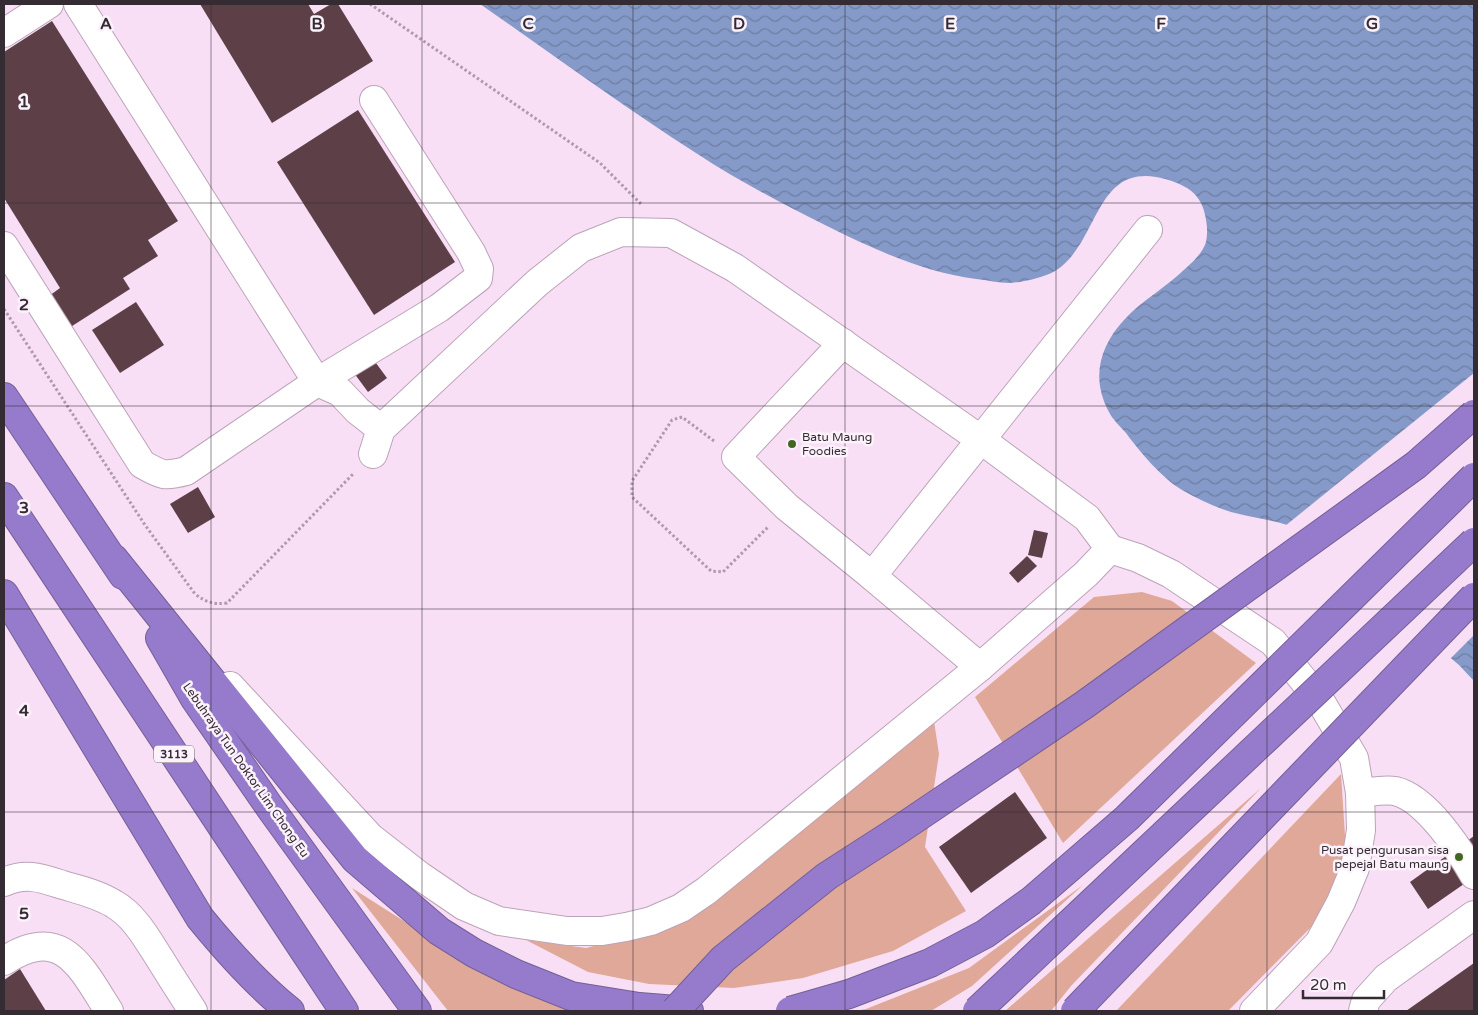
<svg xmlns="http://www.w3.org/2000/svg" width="1478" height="1015" font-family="'Varela Round',sans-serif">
<defs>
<pattern id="water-waves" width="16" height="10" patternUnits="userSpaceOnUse" patternTransform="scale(1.25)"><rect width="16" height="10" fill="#859ac8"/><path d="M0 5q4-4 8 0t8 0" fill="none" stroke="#6e7ea3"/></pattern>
</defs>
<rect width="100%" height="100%" fill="#f9dff5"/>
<g fill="#e0a899">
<path d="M 1142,592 L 1172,601 L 1256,663 L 1063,843 L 975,697 L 1094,597 Z"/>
<path d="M 934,721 L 939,754 L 925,847 L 966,911 L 893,951 L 803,978 L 734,988 L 649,984 L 588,972 L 526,940 L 586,948 L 646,932 L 716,901 L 774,849 Z"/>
<path d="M 1341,774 L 1346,851 L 1330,908 L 1228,1011 L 1116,1011 Z"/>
<path d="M 1261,788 L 1071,986 L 1051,1011 L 1005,1011 Z"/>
<path d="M 1083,885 L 972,986 L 931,1011 L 855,1011 L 866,1009 L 969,968 Z"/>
<path d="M 352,888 L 484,972 L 585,1011 L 448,1011 Z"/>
</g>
<path fill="url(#water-waves)" d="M 480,4 L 1474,4 L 1474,681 L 1459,665 L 1296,528 C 1275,520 1253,518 1231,512 C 1214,507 1198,499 1182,490 C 1162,478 1140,452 1126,433 C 1120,426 1113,420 1109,412 C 1091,379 1099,347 1124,320 C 1142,300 1167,287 1186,268 C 1194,261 1203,252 1206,242 C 1208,233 1207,223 1205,215 C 1203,204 1197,194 1187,188 C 1177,182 1167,179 1156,177 C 1094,167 1099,244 1055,271 C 1043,278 1023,282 1010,283 C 999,283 987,280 976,279 C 923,272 873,249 825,225 C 781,203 737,180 696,153 C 622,106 552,54 480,4 Z"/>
<path fill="#f9dff5" d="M 1474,373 L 1474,635 L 1449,660 L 1295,530 L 1285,526 Z"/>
<g fill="#5d4047">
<path d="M 200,4 L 308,4 L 314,14 L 331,4 L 338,4 L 373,61 L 272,123 Z"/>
<path d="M 52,21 L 178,221 L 148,240 L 158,256 L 123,278 L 130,289 L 69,328 L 49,296 L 60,288 L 4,198 L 4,52 Z"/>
<path d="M 358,110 L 455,262 L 374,315 L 277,162 Z"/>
<path d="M 136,302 L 164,345 L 120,373 L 92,330 Z"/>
<path d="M 373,359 L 387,378 L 368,392 L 354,373 Z"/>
<path d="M 198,487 L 215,517 L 188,533 L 170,504 Z"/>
<path d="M 1034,530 L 1048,533 L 1042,558 L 1028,555 Z"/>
<path d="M 1027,556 L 1037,566 L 1018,583 L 1009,573 Z"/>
<path d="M 1015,792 L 1047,838 L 971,893 L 939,847 Z"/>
<path d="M 1474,836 L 1474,877 L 1428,909 L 1410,882 Z"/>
<path d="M 1474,963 L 1474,1011 L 1406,1011 Z"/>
<path d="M 20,969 L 46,1011 L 4,1011 L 4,980 Z"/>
</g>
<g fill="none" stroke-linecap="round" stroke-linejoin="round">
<defs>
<g id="minor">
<path d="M 78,4 L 317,382 L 340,392 L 358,411 L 381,429"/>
<path d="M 4,33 L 49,4"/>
<path d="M 4,246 L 142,464 C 161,475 164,477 186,471 L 317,382 L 439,308 L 478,278 L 479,269 L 471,252 L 374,100"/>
<path d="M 843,343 L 736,457 L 787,507 L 872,576"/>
<path d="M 373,454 L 381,429 L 537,283 L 581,248 L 621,232 L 671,233 L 735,268 L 980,439 L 1087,518 L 1110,549"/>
<path d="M 980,667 L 872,576 L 1148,230"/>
<path d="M 230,686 L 370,837 L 420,876 L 464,906 L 499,921 L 567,931 L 602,931 L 626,927 L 651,921 L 681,908 L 706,891 L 980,667 L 1086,574 L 1110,549 L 1138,558 L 1171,574 L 1273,642 L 1321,702 L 1354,758 L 1360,793 L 1361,830 L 1355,868 L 1341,902 L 1319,943 L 1254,1011"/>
<path d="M 1360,793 C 1371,792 1384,789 1395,791 C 1426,798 1459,849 1474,875"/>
<path d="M 4,882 C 26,872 41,878 63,885 C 80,890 98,894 114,904 C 135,916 147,939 160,959 C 171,977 182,994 193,1011"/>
<path d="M 4,961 C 62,923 81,967 109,1011"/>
<path d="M 1363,1011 L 1366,1000 L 1386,978 L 1474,915"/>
</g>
<g id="highway">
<path d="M 4,397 L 123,575"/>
<path d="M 4,497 L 344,1011"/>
<path d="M 114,559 L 355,859 L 439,931 L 474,953 L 516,974 L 571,996 L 639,1007 L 689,1011"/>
<path d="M 4,594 L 200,918 C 227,951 256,984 290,1011"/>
<path d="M 160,638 L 195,699 L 271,809 L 417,1011"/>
</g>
</defs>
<use href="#minor" stroke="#bca3b9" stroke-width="30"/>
<use href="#highway" stroke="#745f97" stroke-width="30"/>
<g stroke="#ae9aab" stroke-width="3" stroke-dasharray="2.5 2.5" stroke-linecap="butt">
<path d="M 370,4 L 600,163 L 642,205"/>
<path d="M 4,309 L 145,525 L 195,594 C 206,602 213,605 227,603 L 354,473"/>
<path d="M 714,441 L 682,417 L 672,420 L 632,481 L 632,497 L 711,571 L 723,572 L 768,527"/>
</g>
<use href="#minor" stroke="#fff" stroke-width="28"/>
<use href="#highway" stroke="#967bcd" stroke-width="28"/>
<defs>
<g id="highway-bridge">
<path d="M 675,1011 L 723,959 L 827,876 L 900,829 L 1084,705 L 1416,465 L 1474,414"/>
<path d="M 790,1011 L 849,994 L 930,963 L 985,934 L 1031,901 L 1127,818 L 1474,477"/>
<path d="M 977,1011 L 1474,542"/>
<path d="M 1075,1011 L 1474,597"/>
</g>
</defs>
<use href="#highway-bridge" stroke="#745f97" stroke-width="30" stroke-linecap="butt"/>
<use href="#highway-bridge" stroke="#967bcd" stroke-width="28"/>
</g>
<path fill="none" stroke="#352b33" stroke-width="1" stroke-opacity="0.55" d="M 211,4 L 211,1011M 422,4 L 422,1011M 633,4 L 633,1011M 845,4 L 845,1011M 1056,4 L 1056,1011M 1267,4 L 1267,1011M 4,203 L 1474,203M 4,406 L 1474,406M 4,609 L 1474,609M 4,812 L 1474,812"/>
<g fill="#416722" stroke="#fcf2fb" stroke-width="2">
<circle cx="792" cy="444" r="5"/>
<circle cx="1459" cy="857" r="5"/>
</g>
<g text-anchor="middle" stroke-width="5" stroke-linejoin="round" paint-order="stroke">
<rect fill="#fcf2fb" stroke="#71676f" stroke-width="1" x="154" y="745.5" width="40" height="17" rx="4"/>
<g font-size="11" font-weight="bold" fill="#352b33">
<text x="174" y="758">3113</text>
</g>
<g font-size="12" fill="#352b33" stroke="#fcf2fb" text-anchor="start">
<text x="802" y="441">Batu Maung<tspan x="802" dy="14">Foodies</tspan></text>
<text x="1449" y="854" text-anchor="end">Pusat pengurusan sisa<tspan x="1449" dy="14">pepejal Batu maung</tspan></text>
</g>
<g font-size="12" fill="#352b33" stroke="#fcf2fb">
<text transform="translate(246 770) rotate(55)" y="4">Lebuhraya Tun Doktor Lim Chong Eu</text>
</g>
</g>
<g font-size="16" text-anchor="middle" font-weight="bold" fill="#352b33" stroke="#fcf2fb" stroke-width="5" stroke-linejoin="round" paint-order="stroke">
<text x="106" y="29">A</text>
<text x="317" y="29">B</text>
<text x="528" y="29">C</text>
<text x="739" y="29">D</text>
<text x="950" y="29">E</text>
<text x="1161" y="29">F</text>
<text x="1372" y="29">G</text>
<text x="24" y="107">1</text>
<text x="24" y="310">2</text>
<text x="24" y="513">3</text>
<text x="24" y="716">4</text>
<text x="24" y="919">5</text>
</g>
<rect width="1478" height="1015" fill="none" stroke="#352b33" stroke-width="10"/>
<path d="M1303 990v8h81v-8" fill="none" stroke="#352b33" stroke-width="2.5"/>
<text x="1310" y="990" font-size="15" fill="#352b33" stroke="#fcf2fb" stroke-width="4" paint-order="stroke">20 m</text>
</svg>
